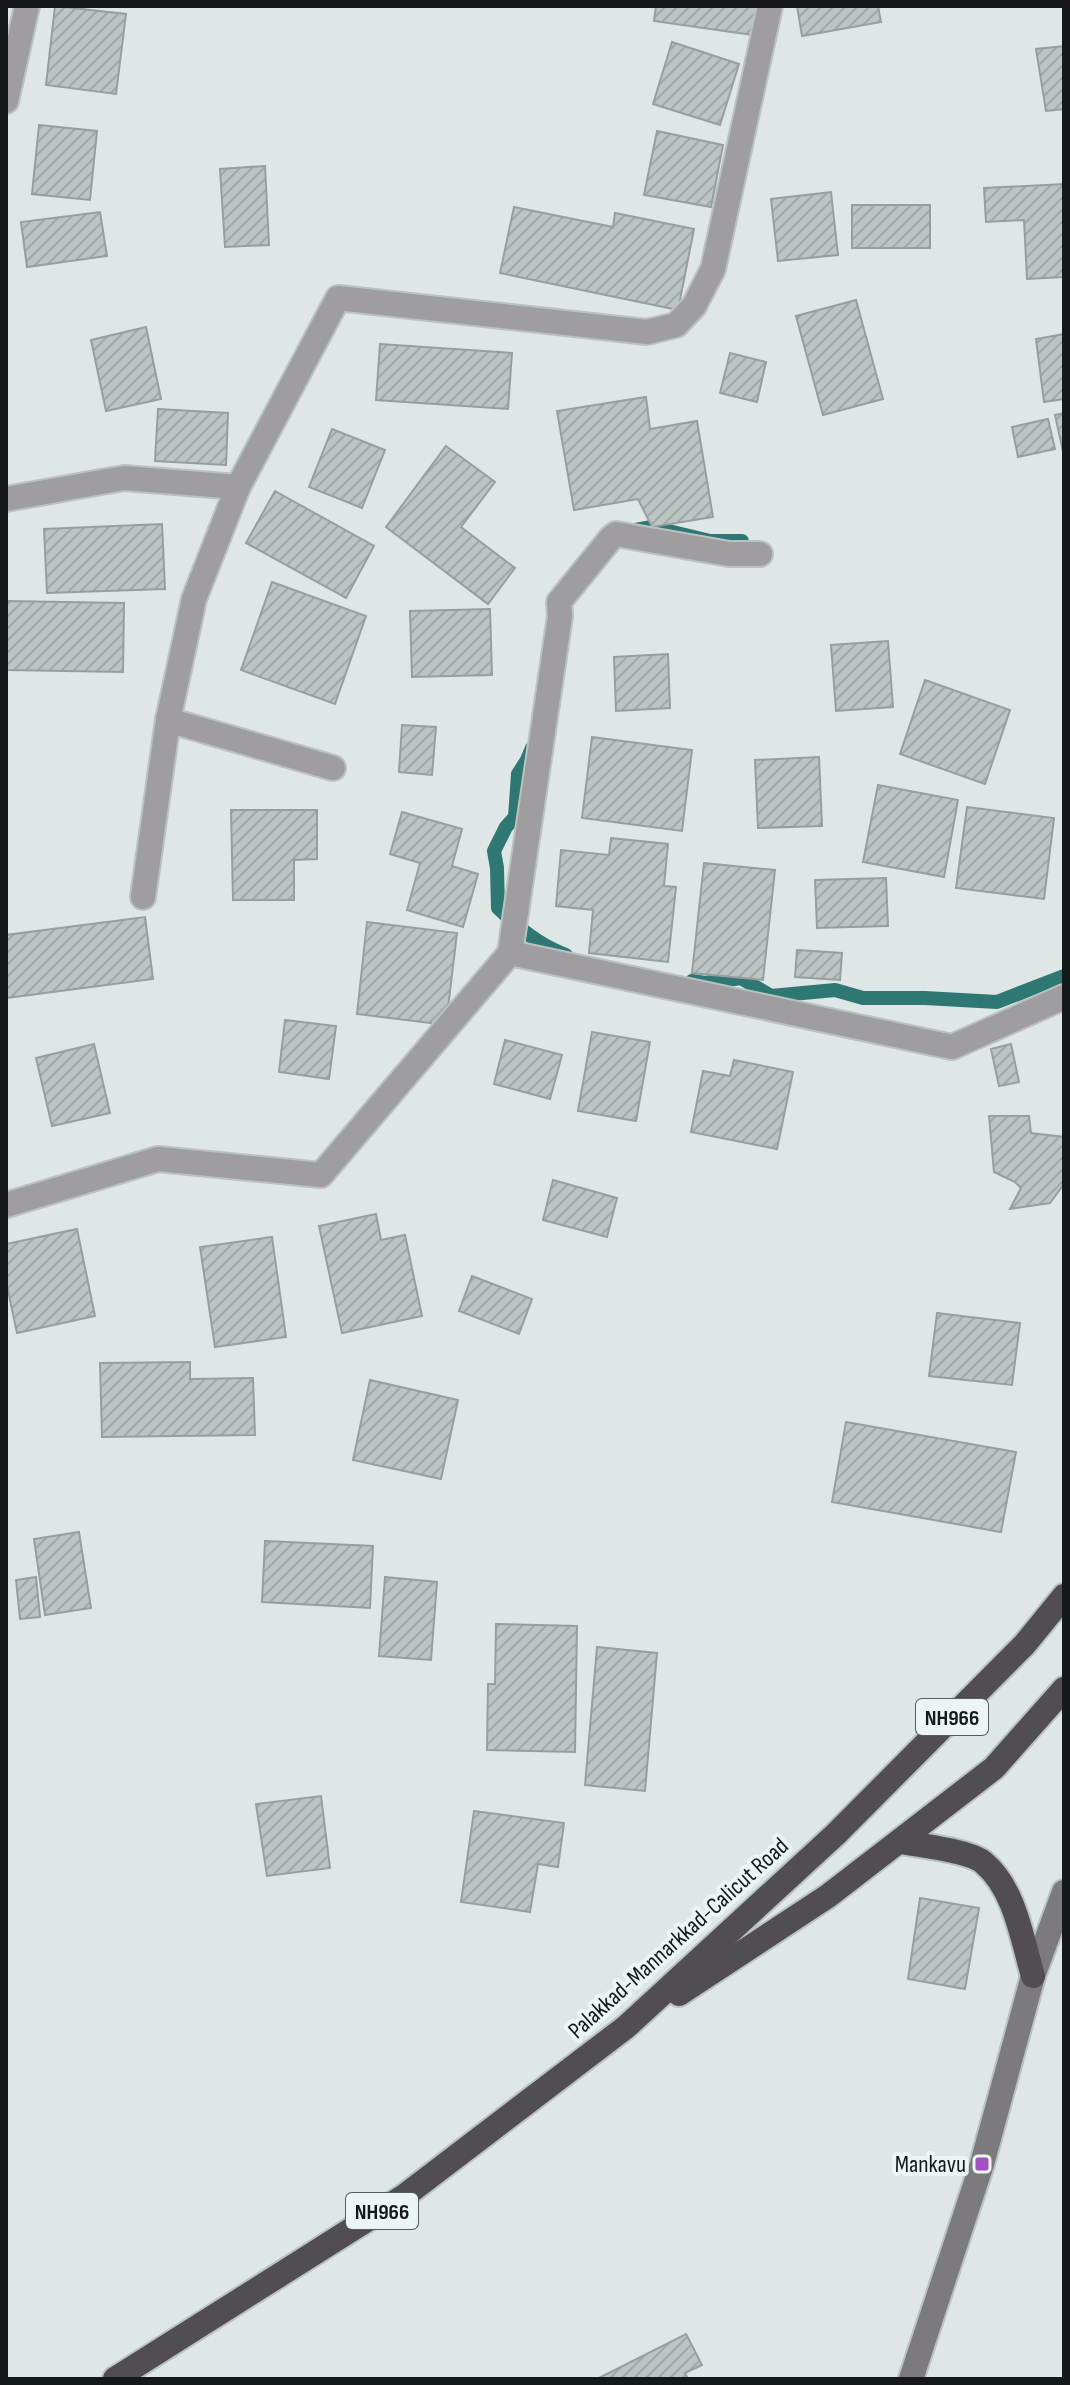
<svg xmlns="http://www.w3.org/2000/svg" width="1070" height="2385" font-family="'Sofia Sans Condensed',sans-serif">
<defs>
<pattern id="building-hatch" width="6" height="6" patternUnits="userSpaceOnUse" patternTransform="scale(2)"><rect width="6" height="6" fill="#bcc5c4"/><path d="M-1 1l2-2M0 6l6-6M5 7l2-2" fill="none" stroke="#a1a9a8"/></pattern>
</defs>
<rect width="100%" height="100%" fill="#dee7e6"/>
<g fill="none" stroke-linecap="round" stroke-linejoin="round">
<g stroke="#2f7773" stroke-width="14">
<path d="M 630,531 L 652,527 L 710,541 L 742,541"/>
<path d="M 532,748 L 527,760 L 518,774 L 515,817 L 506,827 L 494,851 L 497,868 L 498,908 C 519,928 538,945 566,955"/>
<path d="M 692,981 L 705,983 L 741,978 L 771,996 L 835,990 L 863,998 L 925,998 L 997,1002 L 1064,976"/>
</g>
</g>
<g fill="url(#building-hatch)" stroke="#969f9e" stroke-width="2">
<path d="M 55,6 L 126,14 L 116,94 L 46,85 Z"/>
<path d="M 656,6 L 757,6 L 753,35 L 654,21 Z"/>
<path d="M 797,6 L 878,6 L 881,22 L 802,36 Z"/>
<path d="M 672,42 L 739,64 L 720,125 L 653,104 Z"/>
<path d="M 1064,46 L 1064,109 L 1046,111 L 1036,49 Z"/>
<path d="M 39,125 L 97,131 L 90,200 L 32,194 Z"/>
<path d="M 657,131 L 723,145 L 711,207 L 644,195 Z"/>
<path d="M 265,166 L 269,245 L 225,247 L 220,169 Z"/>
<path d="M 1064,184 L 1064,277 L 1027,279 L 1024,220 L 986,222 L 984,188 Z"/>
<path d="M 831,192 L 838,255 L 778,261 L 771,199 Z"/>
<rect x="852" y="205" width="78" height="43"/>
<path d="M 514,207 L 613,227 L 615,213 L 694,229 L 678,310 L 500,273 Z"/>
<path d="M 100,212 L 107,256 L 27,267 L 21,222 Z"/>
<path d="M 856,300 L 883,399 L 823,415 L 796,316 Z"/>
<path d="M 146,327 L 161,399 L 106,411 L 91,340 Z"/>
<path d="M 1064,334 L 1064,399 L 1044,402 L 1036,339 Z"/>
<path d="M 380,344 L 512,353 L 508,409 L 376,400 Z"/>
<path d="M 730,353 L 766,362 L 757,402 L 720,393 Z"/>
<path d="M 646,397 L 650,429 L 697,421 L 713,517 L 652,527 L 638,499 L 574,510 L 557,411 Z"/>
<path d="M 158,409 L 228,413 L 226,465 L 155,461 Z"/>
<path d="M 1064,413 L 1064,456 L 1055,415 Z"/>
<path d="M 1048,419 L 1055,449 L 1018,457 L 1012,427 Z"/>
<path d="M 332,429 L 385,450 L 362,508 L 309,487 Z"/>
<path d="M 446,446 L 495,482 L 461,527 L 515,568 L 488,604 L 386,527 Z"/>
<path d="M 275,491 L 374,546 L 346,598 L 246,543 Z"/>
<path d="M 162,524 L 165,589 L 47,593 L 44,529 Z"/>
<path d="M 272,582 L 366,616 L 335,704 L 241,670 Z"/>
<path d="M 6,601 L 124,603 L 123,672 L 6,670 Z"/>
<path d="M 490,609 L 492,675 L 412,677 L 410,611 Z"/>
<path d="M 888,641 L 893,707 L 836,711 L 831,645 Z"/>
<path d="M 668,654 L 670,708 L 616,711 L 614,657 Z"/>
<path d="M 925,680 L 1010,710 L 985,784 L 900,754 Z"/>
<path d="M 402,725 L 436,727 L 432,775 L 399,772 Z"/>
<path d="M 592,737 L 692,750 L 682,831 L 582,818 Z"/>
<path d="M 819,757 L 822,826 L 758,828 L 755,760 Z"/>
<path d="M 878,785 L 958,800 L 944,877 L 863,862 Z"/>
<path d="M 967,807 L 1054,818 L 1044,899 L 956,888 Z"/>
<path d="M 231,810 L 317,810 L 317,859 L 294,860 L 294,900 L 233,900 Z"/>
<path d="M 402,812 L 462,829 L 452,866 L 478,874 L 463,927 L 407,910 L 420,863 L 390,854 Z"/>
<path d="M 611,838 L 668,844 L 664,886 L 676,887 L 668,962 L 589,953 L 593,910 L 556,906 L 561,850 L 609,855 Z"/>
<path d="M 704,863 L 775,870 L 763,980 L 692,973 Z"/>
<path d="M 886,878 L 888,926 L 817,928 L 815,880 Z"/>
<path d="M 145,917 L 153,979 L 6,998 L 6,935 Z"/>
<path d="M 367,922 L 457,933 L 446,1025 L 357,1014 Z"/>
<path d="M 797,950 L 842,953 L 840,980 L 795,977 Z"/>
<path d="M 285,1020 L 336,1026 L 329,1079 L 279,1072 Z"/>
<path d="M 592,1032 L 650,1042 L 636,1121 L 578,1111 Z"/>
<path d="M 505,1040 L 562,1055 L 550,1099 L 494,1084 Z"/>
<path d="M 94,1044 L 110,1113 L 52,1126 L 36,1058 Z"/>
<path d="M 1011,1044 L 1019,1082 L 999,1086 L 991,1049 Z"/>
<path d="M 734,1060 L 793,1072 L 777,1149 L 691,1132 L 703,1071 L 730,1076 Z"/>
<path d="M 989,1116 L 1029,1116 L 1031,1133 L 1064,1137 L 1064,1184 L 1050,1203 L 1010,1209 L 1021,1188 L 1015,1182 L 994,1172 Z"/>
<path d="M 553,1180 L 617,1198 L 607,1237 L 543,1220 Z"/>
<path d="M 376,1214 L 381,1240 L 405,1235 L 422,1316 L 342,1333 L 319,1226 Z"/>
<path d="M 77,1229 L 95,1316 L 17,1333 L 6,1281 L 6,1244 Z"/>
<path d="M 272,1237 L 286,1337 L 215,1347 L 200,1247 Z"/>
<path d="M 472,1276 L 532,1299 L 519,1334 L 459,1311 Z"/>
<path d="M 937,1313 L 1020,1323 L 1012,1385 L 929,1376 Z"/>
<path d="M 190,1362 L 190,1379 L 253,1378 L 255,1435 L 102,1437 L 100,1363 Z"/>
<path d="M 370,1380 L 458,1400 L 441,1479 L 353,1460 Z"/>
<path d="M 846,1422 L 1016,1452 L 1001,1532 L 832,1502 Z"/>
<path d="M 79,1532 L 91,1608 L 45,1615 L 34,1539 Z"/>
<path d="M 265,1541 L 373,1546 L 370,1608 L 262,1602 Z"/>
<path d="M 36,1577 L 40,1617 L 20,1619 L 16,1580 Z"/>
<path d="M 385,1577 L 437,1582 L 431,1660 L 379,1656 Z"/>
<path d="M 496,1624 L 577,1626 L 575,1752 L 487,1750 L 488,1684 L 495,1684 Z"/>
<path d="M 597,1647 L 657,1653 L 645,1791 L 585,1785 Z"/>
<path d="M 321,1796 L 330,1868 L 267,1876 L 256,1804 Z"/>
<path d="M 474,1811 L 564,1823 L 558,1867 L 538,1864 L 530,1912 L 461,1902 Z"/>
<path d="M 920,1898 L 979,1908 L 965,1989 L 908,1979 Z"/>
<path d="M 686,2334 L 702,2365 L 685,2373 L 688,2379 L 597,2379 Z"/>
</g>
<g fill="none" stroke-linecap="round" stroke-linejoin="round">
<defs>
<g id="street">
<path d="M 6,101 L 27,6"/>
<path d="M 6,499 L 124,478 L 238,487 L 338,298 L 647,332 L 676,325 L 694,306 L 713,269 L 770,6"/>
<path d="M 168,720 L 333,768"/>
<path d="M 143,897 L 168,720 L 194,599 L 238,487"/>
<path d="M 510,953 L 560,616 L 559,602 L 611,538 L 616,534 L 729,554 L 760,554"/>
<path d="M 6,1205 L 158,1159 L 321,1175 L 510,953 L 952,1047 L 1064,997"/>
</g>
<path id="secondary" d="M 911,2379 L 982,2164 L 1033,1976 L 1064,1892"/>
<g id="highway">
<path d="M 900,1842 C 919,1845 971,1851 984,1863 C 1015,1889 1022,1939 1033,1976"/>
<path d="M 679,1994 L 828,1896 L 994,1768 L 1064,1689"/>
<path d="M 115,2379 L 403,2197 L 626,2027 L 836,1834 L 1025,1644 L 1064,1596"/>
</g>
</defs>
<use href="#street" stroke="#bac2c1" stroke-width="28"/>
<use href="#secondary" stroke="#bac2c1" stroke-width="28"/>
<use href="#highway" stroke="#bac2c1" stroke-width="28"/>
<use href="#street" stroke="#9f9da0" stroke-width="24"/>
<use href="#secondary" stroke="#7d7a7e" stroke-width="24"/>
<use href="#highway" stroke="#514d52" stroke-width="24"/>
</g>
<rect fill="#a351c0" stroke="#ebf5f4" stroke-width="3" x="974" y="2156" width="16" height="16" rx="4"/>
<g text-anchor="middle" stroke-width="8" stroke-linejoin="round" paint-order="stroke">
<g fill="#ebf5f4" stroke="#565b5b" stroke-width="2">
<rect x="916" y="1699" width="72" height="36" rx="6"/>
<rect x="346" y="2193" width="72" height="36" rx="6"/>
</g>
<g font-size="22" font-weight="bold" fill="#161919">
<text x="952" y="1725">NH966</text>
<text x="382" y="2219">NH966</text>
</g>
<g font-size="24" fill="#161919" stroke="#ebf5f4">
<text transform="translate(678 1938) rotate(-42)" y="8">Palakkad-Mannarkkad-Calicut Road</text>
</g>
<g font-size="24" fill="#161919" stroke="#ebf5f4" text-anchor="end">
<text x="966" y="2172">Mankavu</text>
</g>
</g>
<rect width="1070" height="2385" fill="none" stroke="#161919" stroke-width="16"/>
</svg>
